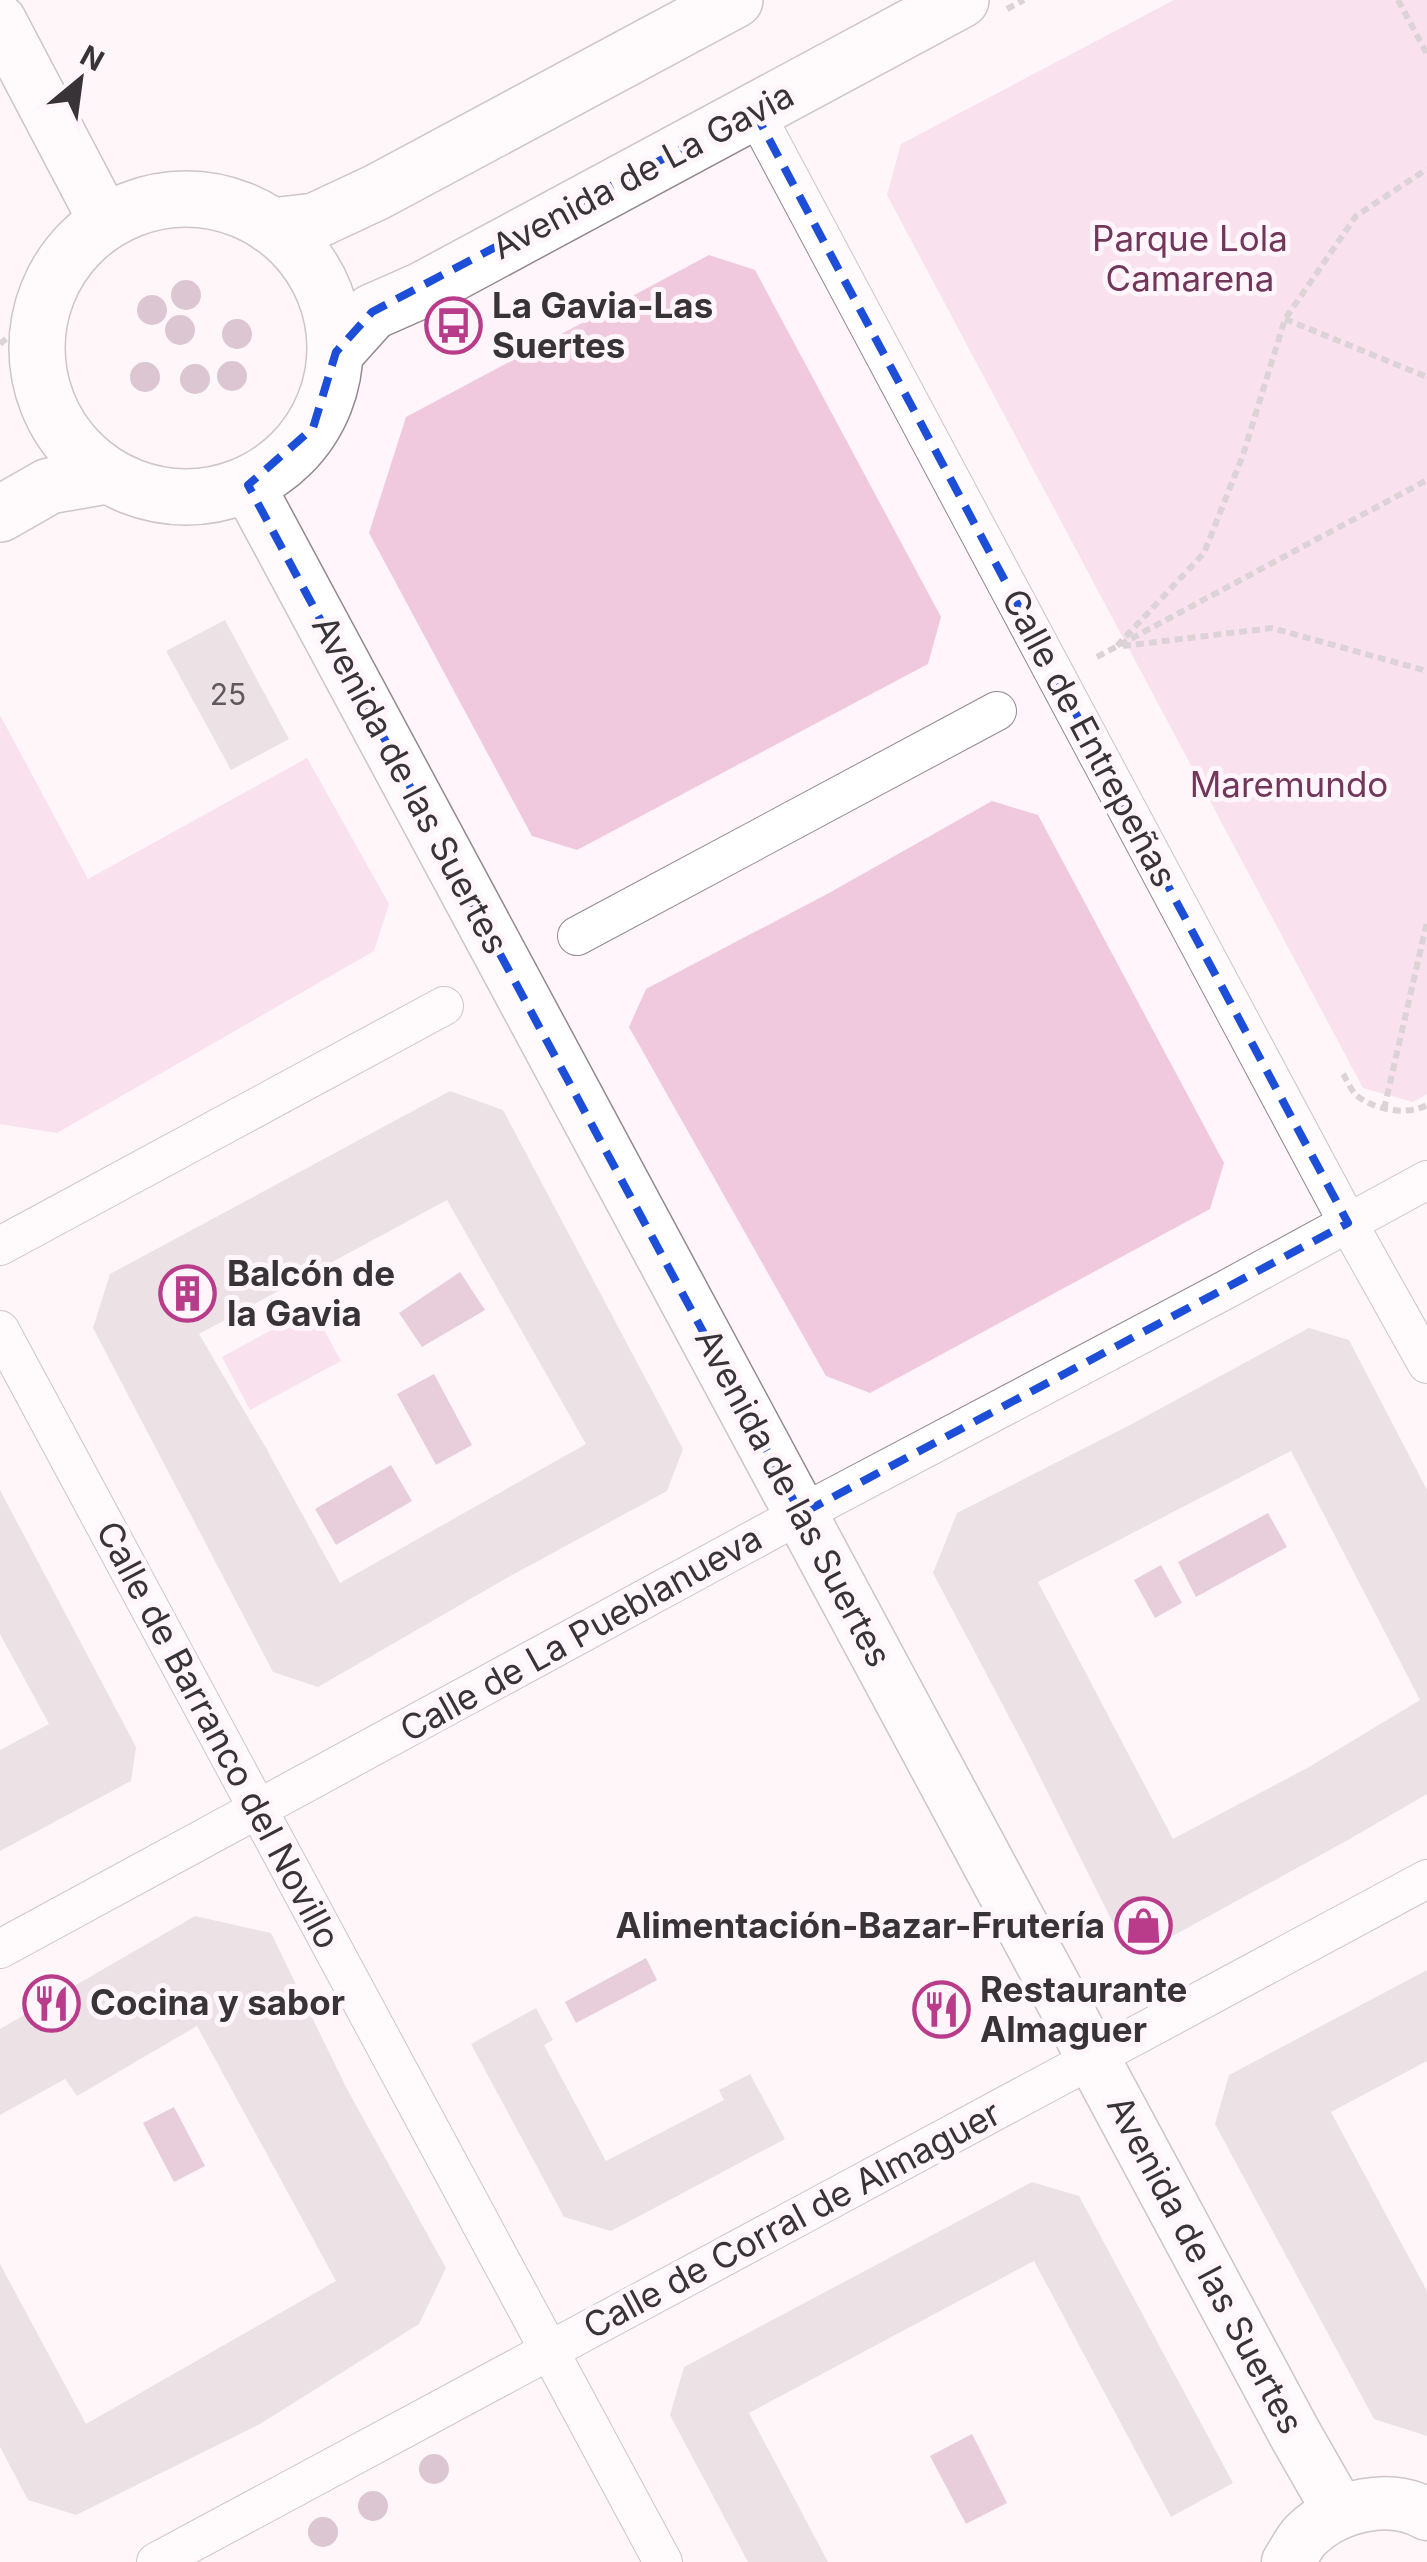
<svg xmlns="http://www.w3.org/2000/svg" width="1427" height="2562" font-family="Inter,sans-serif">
<rect width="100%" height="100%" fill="#fff5fa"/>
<g fill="#f1c9de">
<path d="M 1174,0 L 1427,0 L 1427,1094 L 1413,1102 L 1363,1088 L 887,195 L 901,144 Z"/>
<path d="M 709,255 L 755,270 L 941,617 L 928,664 L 577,850 L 532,836 L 369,533 L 406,417 Z"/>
<path d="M 0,715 L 88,879 L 307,758 L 389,904 L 374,951 L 57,1133 L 0,1124 Z"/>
<path d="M 992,801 L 1038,815 L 1224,1163 L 1210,1209 L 870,1393 L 826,1376 L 629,1027 L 646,989 L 829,893 Z"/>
<path d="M 312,1308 L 341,1361 L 250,1410 L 222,1357 Z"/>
</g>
<g fill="#cc9db6">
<path d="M 460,1272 L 485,1310 L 422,1347 L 399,1313 Z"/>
<path d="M 434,1374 L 472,1445 L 436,1465 L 397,1394 Z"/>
<path d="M 391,1465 L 412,1501 L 336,1545 L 315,1509 Z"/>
<path d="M 1268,1513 L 1287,1547 L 1196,1597 L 1178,1562 Z"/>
<path d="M 1161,1565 L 1182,1603 L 1155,1618 L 1134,1580 Z"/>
<path d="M 646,1958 L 657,1980 L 576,2023 L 565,2002 Z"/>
<path d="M 174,2107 L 205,2166 L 174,2182 L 143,2123 Z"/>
<path d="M 972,2434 L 1007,2503 L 966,2524 L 930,2456 Z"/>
</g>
<g fill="#d5c9cf" fill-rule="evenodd">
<path d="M 225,620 L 289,739 L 231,770 L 166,651 Z"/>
<path d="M 450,1091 L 503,1110 L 683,1449 L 667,1491 L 505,1579 L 318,1687 L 273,1672 L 93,1328 L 110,1274 ZM 447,1200 L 586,1444 L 340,1583 L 266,1448 L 199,1334 Z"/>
<path d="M 1309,1328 L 1349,1340 L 1427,1490 L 1427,1794 L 1348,1840 L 1169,1938 L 1116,1929 L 1026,1749 L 933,1573 L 957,1513 L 1128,1426 ZM 1291,1451 L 1420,1700 L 1309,1767 L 1173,1839 L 1038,1582 Z"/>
<path d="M 0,1490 L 136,1747 L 131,1781 L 0,1851 L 0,1750 L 49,1724 L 0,1634 Z"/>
<path d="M 195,1916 L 271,1933 L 347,2089 L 446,2268 L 419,2324 L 260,2424 L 76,2515 L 28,2500 L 0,2447 L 0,2264 L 86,2424 L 336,2281 L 197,2026 L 77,2096 L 65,2079 L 0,2115 L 0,2029 Z"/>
<path d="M 1427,1970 L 1427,2061 L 1331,2112 L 1427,2291 L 1427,2436 L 1374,2419 L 1215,2124 L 1229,2075 Z"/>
<path d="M 536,2008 L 553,2040 L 544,2045 L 606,2161 L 724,2100 L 719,2090 L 750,2074 L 785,2139 L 611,2231 L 564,2217 L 471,2044 Z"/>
<path d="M 1032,2182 L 1079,2196 L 1233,2483 L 1171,2517 L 1034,2261 L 749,2413 L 828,2562 L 748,2562 L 670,2415 L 684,2367 Z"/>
</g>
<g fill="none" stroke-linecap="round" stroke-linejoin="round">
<defs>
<g id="street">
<path d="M 754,111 L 1348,1223 L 1427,1364"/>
<path d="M 577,936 L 997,711"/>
<path d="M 0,1246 L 444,1006"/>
<path d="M 0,1330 L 663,2562"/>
<path d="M 0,1949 L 801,1514 L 1227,1289 L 1427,1180"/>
<path d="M 156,2562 L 1427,1879"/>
</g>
<g id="secondary">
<path d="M 0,21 L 105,221"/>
<path d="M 248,485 L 1295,2434 L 1339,2511"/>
<path d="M 1288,2562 C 1294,2553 1299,2542 1306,2535 C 1337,2505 1389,2493 1427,2514"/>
</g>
<g id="primary">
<circle cx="186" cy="348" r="149"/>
<path d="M 271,226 L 315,221 L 377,192 L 735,0"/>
<path d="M 336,352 L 372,312 L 422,290 L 961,0"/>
<path d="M 0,514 L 49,486 L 107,476"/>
</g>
</defs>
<use href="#street" stroke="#93888e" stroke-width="40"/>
<use href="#secondary" stroke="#93888e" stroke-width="55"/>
<use href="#primary" stroke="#93888e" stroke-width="58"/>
<g stroke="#b0a8ac" stroke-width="6" stroke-dasharray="8 5" stroke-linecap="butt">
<path d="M 1398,0 L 1427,54"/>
<path d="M 1007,9 L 1024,0"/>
<path d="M 1285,319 L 1427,377"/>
<path d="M 0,344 L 45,305"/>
<path d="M 1117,646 L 1204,553 L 1243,455 L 1285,319 L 1356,216 L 1427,169"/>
<path d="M 1123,646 L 1272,628 L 1427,671"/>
<path d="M 1097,657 L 1427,480"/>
<path d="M 1343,1074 C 1347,1080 1351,1090 1356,1095 C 1374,1110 1407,1116 1427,1105"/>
<path d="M 1384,1109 L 1427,922"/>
</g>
<use href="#street" stroke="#fff" stroke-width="38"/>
<use href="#secondary" stroke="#fff" stroke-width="52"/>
<use href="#primary" stroke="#fff" stroke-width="55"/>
</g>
<g fill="#b18ca1">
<circle cx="186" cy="295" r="15"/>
<circle cx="152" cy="310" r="15"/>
<circle cx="180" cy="330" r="15"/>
<circle cx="237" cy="334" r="15"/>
<circle cx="232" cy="376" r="15"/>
<circle cx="145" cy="377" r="15"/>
<circle cx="195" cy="379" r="15"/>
<circle cx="434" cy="2469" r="15"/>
<circle cx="373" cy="2506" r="15"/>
<circle cx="323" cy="2532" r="15"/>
</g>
<path d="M0 0H1427V2562H0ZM 754,111 L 1348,1223 L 801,1514 L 248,485 L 313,428 L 336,352 L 372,312 Z" fill="#fff5fa" fill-opacity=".55" fill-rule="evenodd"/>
<path fill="none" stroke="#1d4ed8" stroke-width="8" stroke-dasharray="20 12" stroke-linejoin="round" d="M 754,111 L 1348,1223 L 801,1514 L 248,485 L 313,428 L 336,352 L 372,312 Z"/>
<defs>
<symbol id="bus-ring" viewBox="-11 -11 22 22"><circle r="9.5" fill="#fff5fa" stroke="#b93c8b" stroke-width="1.5"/><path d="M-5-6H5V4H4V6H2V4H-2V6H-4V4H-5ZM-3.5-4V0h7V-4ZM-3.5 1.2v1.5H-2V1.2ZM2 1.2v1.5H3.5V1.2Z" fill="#b93c8b"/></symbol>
<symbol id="building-ring" viewBox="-11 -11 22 22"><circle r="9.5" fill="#fff5fa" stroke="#b93c8b" stroke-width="1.5"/><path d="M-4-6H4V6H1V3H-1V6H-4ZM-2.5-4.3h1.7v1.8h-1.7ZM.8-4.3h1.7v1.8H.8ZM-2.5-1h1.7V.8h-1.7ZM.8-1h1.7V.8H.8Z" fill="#b93c8b"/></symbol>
<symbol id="shop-ring" viewBox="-11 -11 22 22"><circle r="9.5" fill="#fff5fa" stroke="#b93c8b" stroke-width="1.5"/><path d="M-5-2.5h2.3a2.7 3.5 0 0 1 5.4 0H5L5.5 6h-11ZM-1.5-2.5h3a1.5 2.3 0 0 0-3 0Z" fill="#b93c8b"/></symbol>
<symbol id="restaurant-ring" viewBox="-11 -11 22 22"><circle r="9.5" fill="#fff5fa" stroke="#b93c8b" stroke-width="1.5"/><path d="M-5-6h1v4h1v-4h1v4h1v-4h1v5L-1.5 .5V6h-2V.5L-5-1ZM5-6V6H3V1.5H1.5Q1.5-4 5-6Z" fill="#b93c8b"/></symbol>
</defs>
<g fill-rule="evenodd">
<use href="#bus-ring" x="422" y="294" width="63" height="63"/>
<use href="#building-ring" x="156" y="1262" width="63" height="63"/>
<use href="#shop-ring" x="1112" y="1894" width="63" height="63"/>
<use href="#restaurant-ring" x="20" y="1972" width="63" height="63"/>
<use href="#restaurant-ring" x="910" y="1978" width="63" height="63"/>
</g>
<g text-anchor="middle" stroke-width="10" stroke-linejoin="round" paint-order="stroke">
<g font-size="30" fill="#5f585c">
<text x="228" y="705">25</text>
</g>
<g font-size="35" fill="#383336" stroke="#fff5fa">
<text transform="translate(643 171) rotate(-28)" y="12">Avenida de La Gavia</text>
<text transform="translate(1089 738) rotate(62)" y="12">Calle de Entrepeñas</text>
<text transform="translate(410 785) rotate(62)" y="12">Avenida de las Suertes</text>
<text transform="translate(793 1498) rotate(62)" y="12">Avenida de las Suertes</text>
<text transform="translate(581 1634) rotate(-29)" y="12">Calle de La Pueblanueva</text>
<text transform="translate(218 1735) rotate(62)" y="12">Calle de Barranco del Novillo</text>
<text transform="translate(792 2220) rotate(-28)" y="12">Calle de Corral de Almaguer</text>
<text transform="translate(1205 2265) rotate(62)" y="12">Avenida de las Suertes</text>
</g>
<g font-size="35" fill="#713659" stroke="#fff5fa">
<text x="1190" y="251">Parque Lola<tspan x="1190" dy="40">Camarena</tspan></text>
<text x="1289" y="797">Maremundo</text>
</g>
<g font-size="35" font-weight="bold" fill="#383336" stroke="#fff5fa" text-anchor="start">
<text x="492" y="318">La Gavia-Las<tspan x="492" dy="40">Suertes</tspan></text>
<text x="227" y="1286">Balcón de<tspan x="227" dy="40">la Gavia</tspan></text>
<text x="1105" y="1938" text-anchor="end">Alimentación-Bazar-Frutería</text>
<text x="980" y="2002">Restaurante<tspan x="980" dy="40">Almaguer</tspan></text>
<text x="90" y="2015">Cocina y sabor</text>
</g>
</g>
<g transform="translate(80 80) rotate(29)" stroke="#fff5fa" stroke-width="8" paint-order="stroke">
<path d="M0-8L18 38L0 25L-18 38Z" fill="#383336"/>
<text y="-15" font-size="28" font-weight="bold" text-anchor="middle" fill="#383336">N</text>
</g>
</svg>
